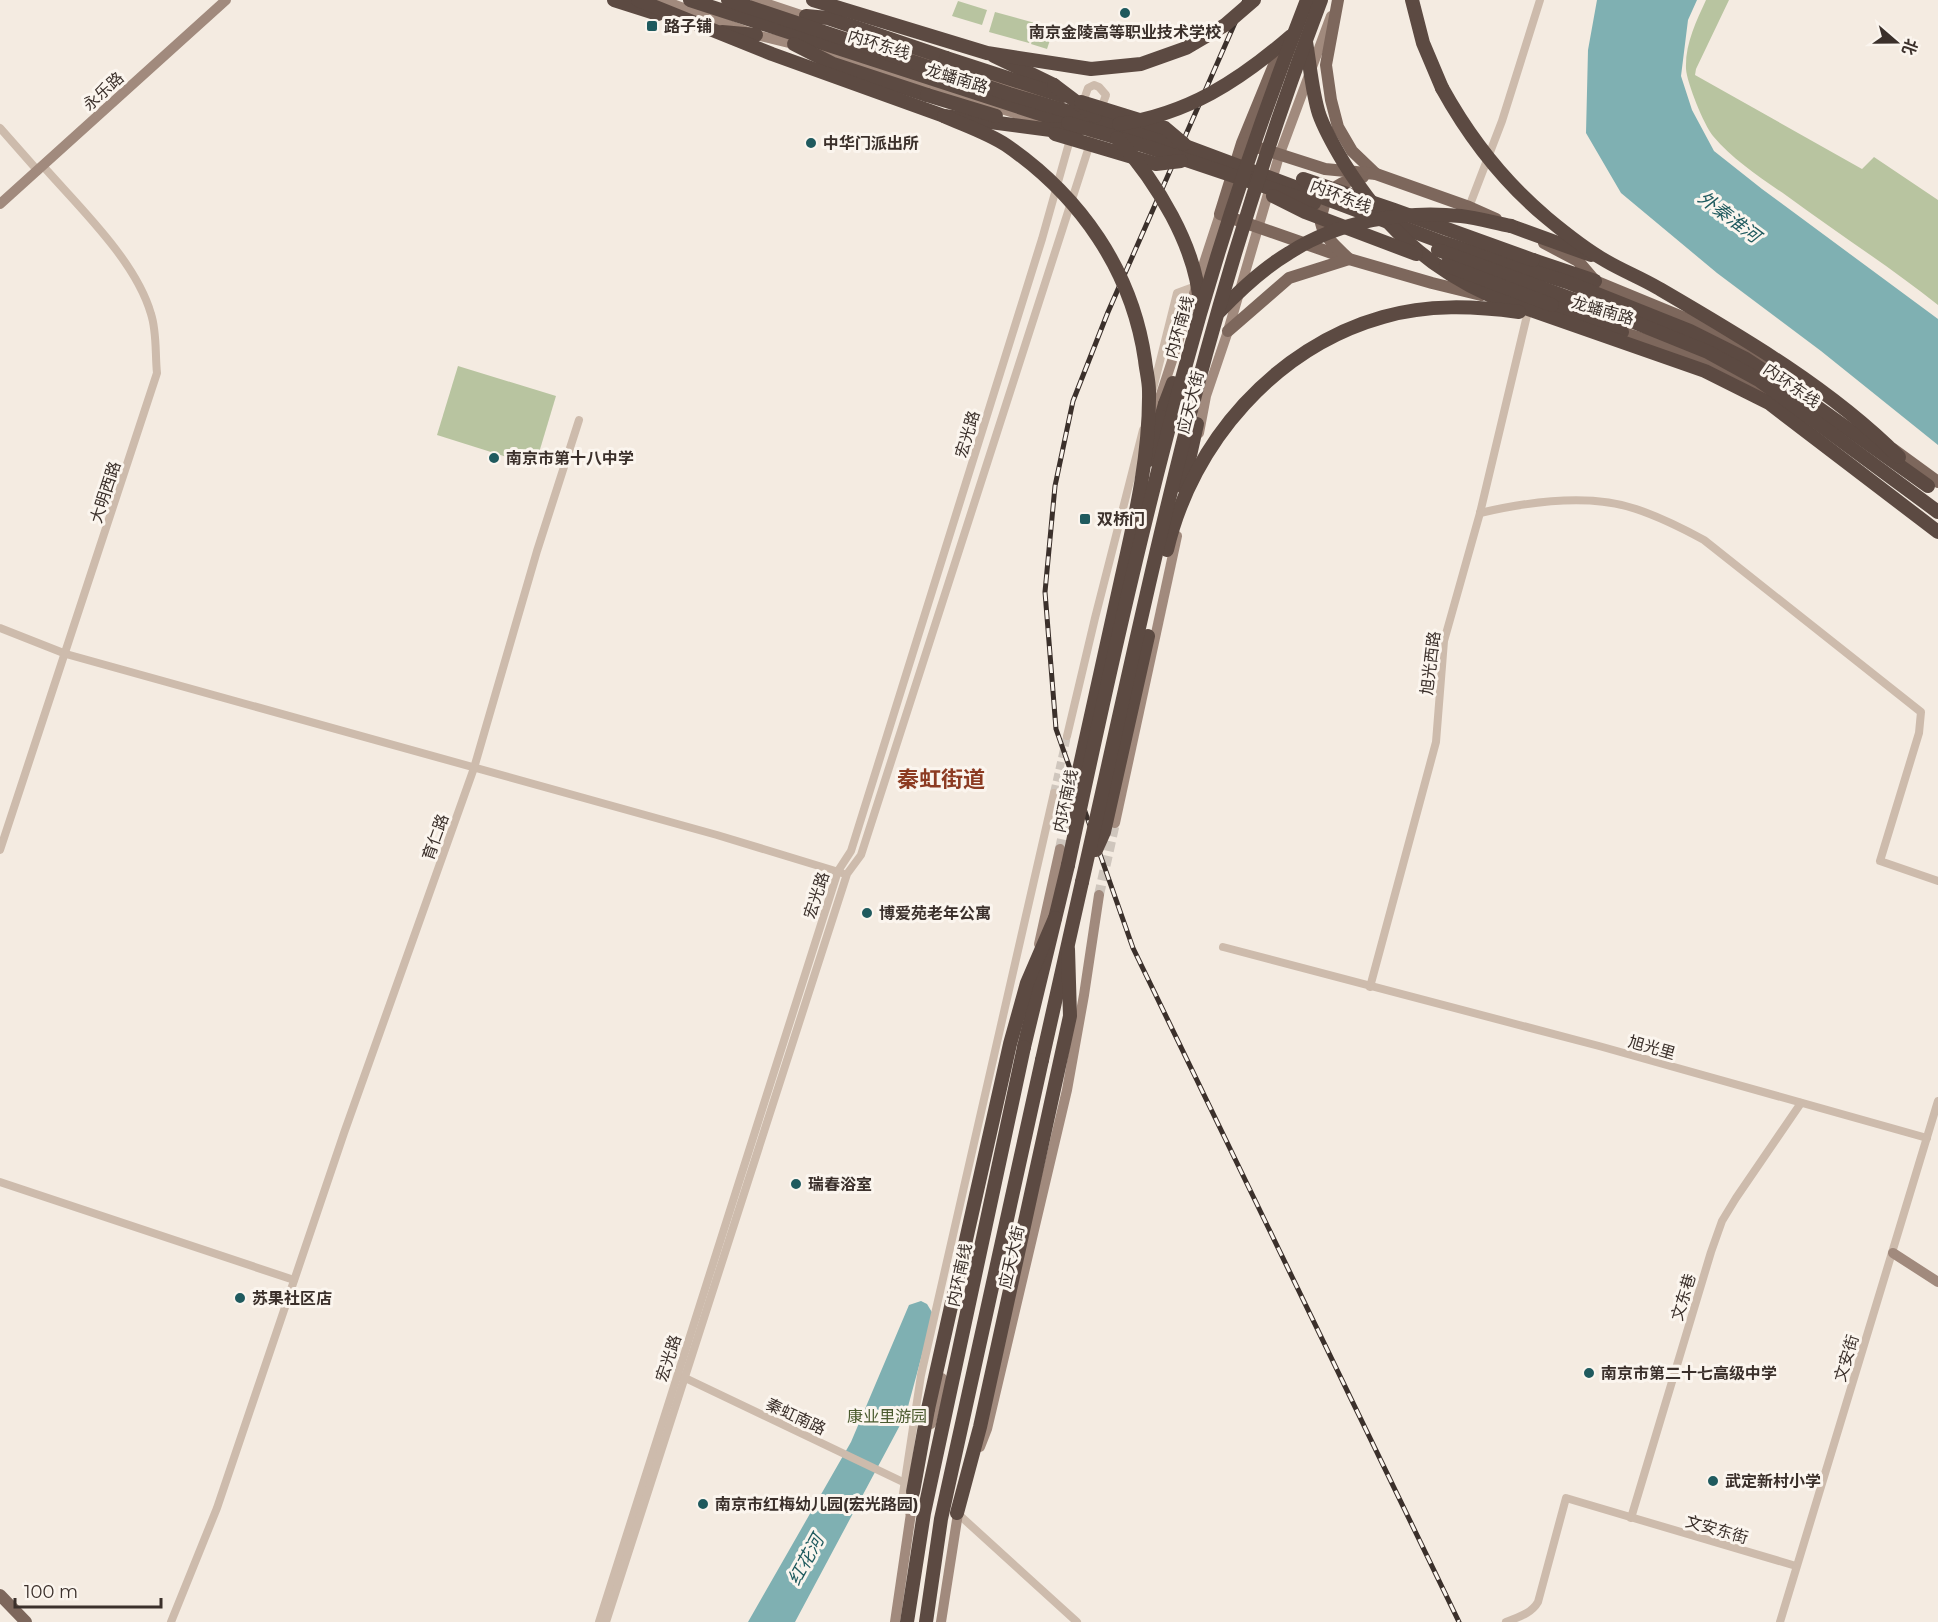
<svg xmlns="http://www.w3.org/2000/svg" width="1938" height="1622" font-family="Montserrat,'Noto Sans SC',sans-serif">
<rect width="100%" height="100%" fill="#f4ebe1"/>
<g fill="#b8c4a0">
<path d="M 1706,0 L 1729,0 L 1696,69 L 1695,75 L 1862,169 L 1874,157 L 1938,200 L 1938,305 C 1889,266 1837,233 1787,196 C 1761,178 1733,160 1713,136 C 1704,125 1687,83 1686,69 C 1685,44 1696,22 1706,0 Z"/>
<path d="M 958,1 L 987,10 L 982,25 L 952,16 Z"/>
<path d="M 995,12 L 1035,23 L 1029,43 L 989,32 Z"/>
<path d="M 1038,24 L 1054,28 L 1047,49 L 1031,44 Z"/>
<path d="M 458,366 L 556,396 L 535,466 L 437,435 Z"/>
</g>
<g fill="#7fb0b2">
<path d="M 1597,0 L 1697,0 L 1688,20 L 1681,76 L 1692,110 L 1714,151 L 1762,189 L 1938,319 L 1938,445 L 1821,351 L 1717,273 L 1621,193 L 1586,133 L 1588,50 Z"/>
<path d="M 921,1301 L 927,1304 L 933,1314 L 906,1414 L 795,1622 L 748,1622 L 851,1442 L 909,1305 Z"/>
</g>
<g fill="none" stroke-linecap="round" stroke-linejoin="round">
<path stroke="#cfc6bd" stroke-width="8" stroke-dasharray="8 4" stroke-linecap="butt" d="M 1054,793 L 1067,736"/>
<g stroke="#cfc6bd" stroke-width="10" stroke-dasharray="10 5" stroke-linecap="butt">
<path d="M 1060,849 L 1069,805"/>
<path d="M 1099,895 L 1115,823"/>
</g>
<g stroke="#cdbbac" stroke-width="8">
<path d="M 1082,105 L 1088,88 L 1094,85 L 1099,87 L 1106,95 L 1100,111"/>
<path d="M 0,128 L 38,171"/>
<path d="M 1469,207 L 1502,121 L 1540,0"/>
<path d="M 1153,389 L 1177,293 L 1196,286"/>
<path d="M 1480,513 C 1527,502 1590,493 1636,509 C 1660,517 1682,528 1704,540 L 1921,712 L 1919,733 L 1880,861 L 1938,881"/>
<path d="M 0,628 L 66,654 L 717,835 L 842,873"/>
<path d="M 1067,736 L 1095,618 L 1143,430"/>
<path d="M 0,850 L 157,373 C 155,354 157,332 151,314 C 136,261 79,207 43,166"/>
<path d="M 1223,947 L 1599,1046 L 1927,1138"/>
<path d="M 1370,987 L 1436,742 L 1444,641 L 1480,513 L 1529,307"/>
<path d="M 0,1182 L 294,1280"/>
<path d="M 681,1376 L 903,1482"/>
<path d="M 956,1512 L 1077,1622"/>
<path d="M 909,1513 L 902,1500 L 921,1375 L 1054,793"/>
<path d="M 1631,1518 L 1711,1252 L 1722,1221 L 1736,1198 L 1801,1103"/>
<path d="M 171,1622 L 217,1508 L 344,1133 L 474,768 L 537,551 L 579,420"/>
<path d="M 599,1622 L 838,871 L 851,851 L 1042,239 L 1069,143"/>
<path d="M 606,1622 L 847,874 L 861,855 L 1095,128"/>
<path d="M 1506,1622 C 1518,1617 1531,1614 1538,1602 L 1566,1498 L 1796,1566"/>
<path d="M 1780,1622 L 1938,1101"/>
</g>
<g stroke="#a18a7d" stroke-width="10">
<path d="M 662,0 L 756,35 L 801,46"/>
<path d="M 756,0 L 813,19"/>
<path d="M 884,44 L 1043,97"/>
<path d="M 818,51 L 1055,126"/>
<path d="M 0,204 L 226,0"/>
<path d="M 1151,425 L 1220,214"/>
<path d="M 1199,433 L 1206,396 L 1228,331 L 1279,156 L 1331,16"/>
<path d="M 1115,823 L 1177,536"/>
<path d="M 1039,944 L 1060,849"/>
<path d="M 1893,1253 L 1938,1282"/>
<path d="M 931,1424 L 942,1378"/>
<path d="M 980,1447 L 987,1429 L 1067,1090 L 1084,995 L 1099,895"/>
<path d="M 895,1622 L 915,1486"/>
<path d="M 941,1622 L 959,1507"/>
</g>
<g stroke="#7d675c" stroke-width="12">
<path d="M 1338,0 L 1326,65 L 1331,100 L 1338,127 L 1352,151 L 1376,174"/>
<path d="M 1283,43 L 1242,143 L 1220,214 L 1349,259 L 1432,283 L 1481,295"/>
<path d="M 1244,143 L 1325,169 L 1376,174 L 1469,207 L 1496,219"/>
<path d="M 1544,243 L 1578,261 L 1595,281 L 1692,321 L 1788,375"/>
<path d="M 1614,330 C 1666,345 1721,365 1765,396"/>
<path d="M 1228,331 L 1289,278 L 1349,259 C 1339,249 1324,238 1321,223 C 1320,219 1322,213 1323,209 C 1327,187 1343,181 1363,177"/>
<path d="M 1893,449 L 1938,482"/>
<path d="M 0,1595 L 26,1622"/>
</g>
<g stroke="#5c4a42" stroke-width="14">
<path d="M 614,0 L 658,14"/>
<path d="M 690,0 L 1068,123"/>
<path d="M 1412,0 L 1423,43 L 1442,88"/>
<path d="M 806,16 L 828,18 L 946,58"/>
<path d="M 722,32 L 756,35"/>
<path d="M 794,44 L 833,64 L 927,95"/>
<path d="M 994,56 L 1054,85"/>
<path d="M 1511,226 L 1591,255"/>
<path d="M 1533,260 L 1595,281"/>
<path d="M 1552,305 L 1622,332"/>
<path d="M 1149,460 L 1165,404"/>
<path d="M 1024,1047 L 1068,865"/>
<path d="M 1042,1060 L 1082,882"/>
<path d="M 913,1492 L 928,1409"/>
<path d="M 957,1513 L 980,1427 L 1070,1016 L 1068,949"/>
</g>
<defs>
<path id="rail" d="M 1245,0 L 1108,312 L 1073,401 L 1055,486 L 1045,592 L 1056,729 L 1133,948 L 1459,1622"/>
</defs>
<use href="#rail" stroke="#3b302b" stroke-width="5"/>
<use href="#rail" stroke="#fbf5ee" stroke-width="3" stroke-dasharray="9" stroke-linecap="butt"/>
<g stroke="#5c4a42" stroke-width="14">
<path d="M 638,0 L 772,54 L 944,116 L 1051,130 L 1079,129"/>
<path d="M 728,0 L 1009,94 L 1188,147 L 1444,243 L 1567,282 L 1690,331 L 1746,359 L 1796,392 L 1928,486"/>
<path d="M 813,0 L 987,53 L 1091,69 L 1141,64 L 1186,48 L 1225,25 L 1254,0"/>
<path d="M 1306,42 C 1310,65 1312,92 1319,114 C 1325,131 1335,148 1344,163 C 1382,224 1425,266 1491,296 L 1705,371 L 1769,403 L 1938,532"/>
<path d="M 946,58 L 1063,96"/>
<path d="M 1054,85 L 1095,116"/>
<path d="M 1442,88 C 1469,137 1504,182 1547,218 C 1565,233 1585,249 1606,261 C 1623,271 1641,278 1658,288 C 1742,337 1830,388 1899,457"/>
<path d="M 927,95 L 996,116"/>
<path d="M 1081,102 L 1165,128 L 1184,144"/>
<path d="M 944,116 C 964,125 988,133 1006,145 C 1080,196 1132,270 1145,360 C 1146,370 1149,381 1149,391 C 1150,455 1135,518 1121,580 C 1105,652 1089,725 1073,797 L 1071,815"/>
<path d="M 1068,123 L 1145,146 L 1314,203"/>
<path d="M 1119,124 C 1188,114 1239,81 1291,36"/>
<path d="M 1055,134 L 1156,164 L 1181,161"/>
<path d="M 1117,138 C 1156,181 1197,247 1200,306"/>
<path d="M 1303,179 L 1394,210 L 1533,260"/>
<path d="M 1273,196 L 1305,212 L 1416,254"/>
<path d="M 1438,250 L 1619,316 L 1708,352 L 1759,380 L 1938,512"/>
<path d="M 1446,265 L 1552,305"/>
<path d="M 1219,312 C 1240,290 1262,269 1289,253 C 1338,221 1404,210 1461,216 C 1478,218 1495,223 1511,226"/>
<path d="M 1165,404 L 1173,383"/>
<path d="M 1183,487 L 1197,424"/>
<path d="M 1167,550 C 1192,442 1276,347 1383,317 C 1428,304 1474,306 1519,312"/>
<path d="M 1096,850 L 1104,832 L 1148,636"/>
<path d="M 1068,865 C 1103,701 1139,537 1183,375 C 1217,248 1259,123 1307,0"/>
<path d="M 1082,882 C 1122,706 1159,528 1206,354 C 1239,234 1277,116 1321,0"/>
<path d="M 928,1409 L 1010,1044 L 1027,983 L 1055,918"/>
<path d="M 907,1622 L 924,1513 L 1024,1047"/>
<path d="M 926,1622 L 941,1519 L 1042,1060"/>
</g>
</g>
<g fill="#1f5a5e" stroke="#fbf5ee" stroke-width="2">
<circle cx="1125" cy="13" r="6"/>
<rect x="646" y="20" width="12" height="12" rx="3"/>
<circle cx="811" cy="143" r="6"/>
<circle cx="494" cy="458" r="6"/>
<rect x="1079" y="513" width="12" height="12" rx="3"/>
<circle cx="867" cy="913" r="6"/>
<circle cx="796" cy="1184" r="6"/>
<circle cx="240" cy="1298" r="6"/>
<circle cx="1589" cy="1373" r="6"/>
<circle cx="1713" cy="1481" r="6"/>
<circle cx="703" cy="1504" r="6"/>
</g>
<g text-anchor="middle" stroke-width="6" stroke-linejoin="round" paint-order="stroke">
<g font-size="16" font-weight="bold" fill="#3b302b" stroke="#fbf5ee" text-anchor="start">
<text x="664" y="32">路子铺</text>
<text x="1125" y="38" text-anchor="middle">南京金陵高等职业技术学校</text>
<text x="823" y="149">中华门派出所</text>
<text x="506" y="464">南京市第十八中学</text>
<text x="1097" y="525">双桥门</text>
<text x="879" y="919">博爱苑老年公寓</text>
<text x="808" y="1190">瑞春浴室</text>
<text x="252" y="1304">苏果社区店</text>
<text x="1601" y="1379">南京市第二十七高级中学</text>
<text x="1725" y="1487">武定新村小学</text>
<text x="715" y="1510">南京市红梅幼儿园(宏光路园)</text>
</g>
<g font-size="16" fill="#3b302b" stroke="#fbf5ee">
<text transform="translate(879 44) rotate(17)" y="6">内环东线</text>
<text transform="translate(957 78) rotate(17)" y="6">龙蟠南路</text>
<text transform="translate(103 91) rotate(-42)" y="6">永乐路</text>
<text transform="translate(1341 196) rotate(21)" y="6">内环东线</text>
<text transform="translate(1603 310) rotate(16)" y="6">龙蟠南路</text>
<text transform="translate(1179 327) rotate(-74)" y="6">内环南线</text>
<text transform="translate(1792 385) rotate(35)" y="6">内环东线</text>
<text transform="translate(1190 402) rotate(-76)" y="6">应天大街</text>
<text transform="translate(967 434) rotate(-73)" y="6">宏光路</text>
<text transform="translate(105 492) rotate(-72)" y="6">大明西路</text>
<text transform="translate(1430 663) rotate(-83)" y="6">旭光西路</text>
<text transform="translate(1065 801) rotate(-78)" y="6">内环南线</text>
<text transform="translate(435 837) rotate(-70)" y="6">育仁路</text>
<text transform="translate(816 895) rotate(-72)" y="6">宏光路</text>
<text transform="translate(1652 1047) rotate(16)" y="6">旭光里</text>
<text transform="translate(1011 1257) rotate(-77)" y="6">应天大街</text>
<text transform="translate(959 1275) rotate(-78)" y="6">内环南线</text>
<text transform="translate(1683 1297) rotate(-73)" y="6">文东巷</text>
<text transform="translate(668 1358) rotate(-72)" y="6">宏光路</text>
<text transform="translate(1846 1358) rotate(-73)" y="6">文安街</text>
<text transform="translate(796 1416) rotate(25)" y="6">秦虹南路</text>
<text transform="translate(1717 1529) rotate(16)" y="6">文安东街</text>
</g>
<g font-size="16" fill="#4a5a2e" stroke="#fbf5ee">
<text x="887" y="1422">康业里游园</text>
</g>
<g font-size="18" font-style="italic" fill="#1f5a5e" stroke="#fbf5ee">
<text transform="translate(1729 217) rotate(37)" y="6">外秦淮河</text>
<text transform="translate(806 1560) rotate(-61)" y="6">红花河</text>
</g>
<g font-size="22" font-weight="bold" fill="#8c3b22" stroke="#fbf5ee">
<text x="941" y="787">秦虹街道</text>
</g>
</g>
<g transform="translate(1896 42) rotate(110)" stroke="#fbf5ee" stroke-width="4.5" paint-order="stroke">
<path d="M0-4.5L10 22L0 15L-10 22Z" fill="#3b302b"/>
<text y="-9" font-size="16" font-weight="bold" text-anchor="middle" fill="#3b302b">北</text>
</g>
<path d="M15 1598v9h146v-9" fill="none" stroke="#3b302b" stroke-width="3"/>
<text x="24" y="1598" font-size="18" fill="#3b302b" stroke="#fbf5ee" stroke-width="4.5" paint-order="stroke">100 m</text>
</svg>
